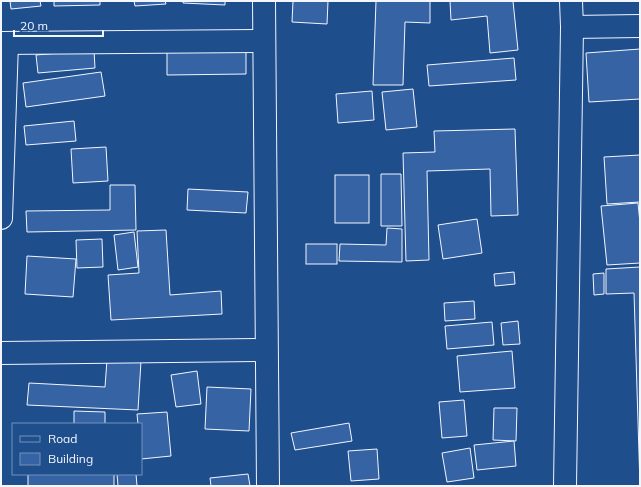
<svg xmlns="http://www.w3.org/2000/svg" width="641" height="487" font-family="Mulish,sans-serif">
<rect width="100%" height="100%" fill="#1f4e8c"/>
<g fill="#3563a3" stroke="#f2f6ff">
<path d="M 10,1 L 40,1 L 41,6 L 11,9 Z"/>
<path d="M 54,1 L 100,1 L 100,5 L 54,6 Z"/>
<path d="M 134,1 L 165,1 L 166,4 L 135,6 Z"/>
<path d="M 183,1 L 225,1 L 225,5 L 183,3 Z"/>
<path d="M 293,1 L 328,1 L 327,24 L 292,22 Z"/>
<path d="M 376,1 L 430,1 L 430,23 L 405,22 L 403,85 L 373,85 Z"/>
<path d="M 450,1 L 513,1 L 518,50 L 490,53 L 487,16 L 451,20 Z"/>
<path d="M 246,48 L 246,74 L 167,75 L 167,49 Z"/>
<path d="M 640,49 L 640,99 L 589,102 L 586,53 Z"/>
<path d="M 94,50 L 95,68 L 38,73 L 36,55 Z"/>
<path d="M 514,58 L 516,80 L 429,86 L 427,65 Z"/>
<path d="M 101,72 L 105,96 L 26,107 L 23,83 Z"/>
<path d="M 413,89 L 417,127 L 386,130 L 382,92 Z"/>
<path d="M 372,91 L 374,120 L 338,123 L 336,94 Z"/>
<path d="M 74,121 L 76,141 L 26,145 L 24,126 Z"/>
<path d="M 515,129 L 518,215 L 491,216 L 490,169 L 427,171 L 429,260 L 406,261 L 403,153 L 435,152 L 434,131 Z"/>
<path d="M 106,147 L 108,181 L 73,183 L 71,149 Z"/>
<path d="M 640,155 L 640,202 L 607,204 L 604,157 Z"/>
<path d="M 381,174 L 401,174 L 402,226 L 381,226 Z"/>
<rect x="335" y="175" width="34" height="48"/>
<path d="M 110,185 L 135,185 L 136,230 L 27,232 L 26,211 L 110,210 Z"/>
<path d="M 188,189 L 248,192 L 246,213 L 187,210 Z"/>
<path d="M 638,203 L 640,223 L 640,263 L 607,265 L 601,206 Z"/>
<path d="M 477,219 L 482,253 L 443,259 L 438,225 Z"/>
<path d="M 387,228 L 402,229 L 402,262 L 339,261 L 340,244 L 386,245 Z"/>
<path d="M 166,230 L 170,295 L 221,291 L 222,314 L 111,320 L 108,275 L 139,273 L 137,231 Z"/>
<path d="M 134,232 L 138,267 L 118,270 L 114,235 Z"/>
<path d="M 102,239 L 103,267 L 77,268 L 76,240 Z"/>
<rect x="306" y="244" width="31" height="20"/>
<path d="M 27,256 L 76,259 L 73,297 L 25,294 Z"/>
<path d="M 640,267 L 640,486 L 634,293 L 606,294 L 606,269 Z"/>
<path d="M 514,272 L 515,284 L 495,286 L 494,274 Z"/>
<path d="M 604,273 L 604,294 L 594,295 L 593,274 Z"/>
<path d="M 474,301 L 475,319 L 445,321 L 444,303 Z"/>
<path d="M 518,321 L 520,344 L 503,345 L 501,323 Z"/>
<path d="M 492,322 L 494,345 L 447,349 L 445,326 Z"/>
<path d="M 512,351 L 515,388 L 460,392 L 457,356 Z"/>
<path d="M 107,360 L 141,361 L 138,410 L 27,405 L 29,383 L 105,387 Z"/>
<path d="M 197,371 L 201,404 L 176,407 L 171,375 Z"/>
<path d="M 207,387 L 251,389 L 249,431 L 205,429 Z"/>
<path d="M 464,400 L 467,436 L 442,438 L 439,402 Z"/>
<path d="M 494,408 L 517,408 L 516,441 L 493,440 Z"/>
<path d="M 74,411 L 105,412 L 105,424 L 74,424 Z"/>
<path d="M 167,412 L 171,456 L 141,459 L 141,424 L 138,424 L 137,414 Z"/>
<path d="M 349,423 L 352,441 L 295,450 L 291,433 Z"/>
<path d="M 514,441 L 516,466 L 477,470 L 474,445 Z"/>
<path d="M 470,448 L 474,478 L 447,482 L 442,453 Z"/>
<path d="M 377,449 L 379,479 L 351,481 L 348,451 Z"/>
<rect x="28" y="474" width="86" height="12"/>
<path d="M 117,474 L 136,474 L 137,486 L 118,486 Z"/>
<path d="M 248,474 L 250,486 L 211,486 L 210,478 Z"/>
</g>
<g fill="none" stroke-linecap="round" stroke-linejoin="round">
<defs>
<g id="street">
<path d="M 264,1 L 268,486"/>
<path d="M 572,27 L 640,26"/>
<path d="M 1,43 L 264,41"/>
<path d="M 1,218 L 7,43"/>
<path d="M 1,353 L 266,350"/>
<path d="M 565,486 L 572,27 L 571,1"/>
</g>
</defs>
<use href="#street" stroke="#f2f6ff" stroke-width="24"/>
<use href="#street" stroke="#1f4e8c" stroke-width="22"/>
</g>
<rect width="641" height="487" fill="none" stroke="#f2f6ff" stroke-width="4"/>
<rect x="12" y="423" width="130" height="52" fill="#1f4e8c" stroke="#7391ba"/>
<rect x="20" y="436" width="20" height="6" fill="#1f4e8c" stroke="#7391ba"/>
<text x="48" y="443" font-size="12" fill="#f2f6ff">Road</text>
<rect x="20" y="453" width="20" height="12" fill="#3563a3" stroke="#7391ba"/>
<text x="48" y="463" font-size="12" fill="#f2f6ff">Building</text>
<path d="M14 30v6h89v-6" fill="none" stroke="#f2f6ff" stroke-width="2"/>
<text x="20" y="30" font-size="12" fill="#f2f6ff" stroke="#1f4e8c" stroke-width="3" paint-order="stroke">20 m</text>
</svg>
